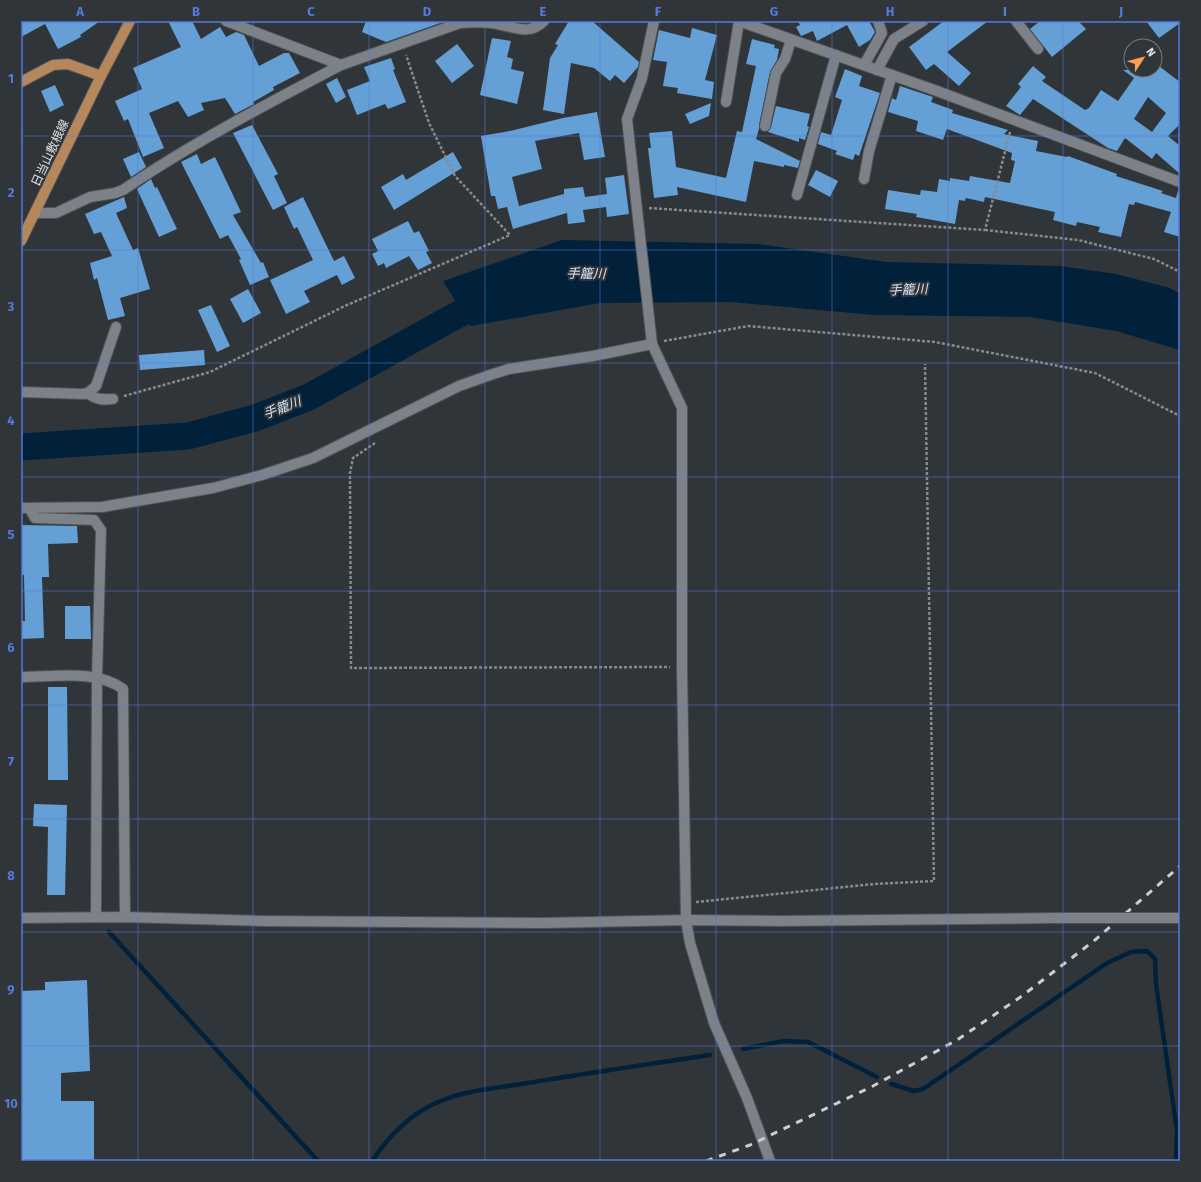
<svg xmlns="http://www.w3.org/2000/svg" width="1201" height="1182" font-family="'Fira Sans','Noto Sans JP',sans-serif">
<rect width="100%" height="100%" fill="#303539"/>
<path fill="#01203a" d="M 562,240 L 759,244 L 886,262 L 1060,266 L 1116,274 L 1170,288 L 1180,294 L 1180,350 L 1116,331 L 1030,317 L 874,315 L 731,302 L 600,303 L 471,326 L 443,281 Z"/>
<g fill="none" stroke-linecap="round" stroke-linejoin="round">
<g stroke="#01203a" stroke-width="4.5">
<path d="M 109,932 L 318,1161"/>
<path d="M 743,1049 L 784,1041 L 808,1042 L 877,1077"/>
<path d="M 891,1084 L 914,1091 L 923,1089 L 1107,963 L 1131,952 L 1147,951 L 1155,959 L 1156,984 L 1177,1131 L 1176,1161"/>
<path d="M 372,1161 C 388,1137 409,1115 436,1103 C 464,1090 497,1088 528,1083 C 588,1073 649,1064 710,1055"/>
</g>
<path stroke="#01203a" stroke-width="27" d="M 21,447 L 188,436 L 255,418 L 309,397 L 457,315 L 497,297"/>
</g>
<g fill="#64a0d6" fill-rule="evenodd">
<path d="M 21,21 L 100,21 L 80,35 L 81,37 L 58,49 L 45,24 L 21,37 Z"/>
<path d="M 168,21 L 192,21 L 201,39 L 220,27 L 226,37 L 236,32 L 244,35 L 259,66 L 284,53 L 289,53 L 300,73 L 273,87 L 274,90 L 253,102 L 254,104 L 235,114 L 225,98 L 201,103 L 204,110 L 188,117 L 178,101 L 149,113 L 164,148 L 143,157 L 128,119 L 124,121 L 115,101 L 142,89 L 133,68 L 181,47 Z"/>
<path d="M 366,21 L 446,21 L 386,42 L 362,32 Z"/>
<path d="M 569,21 L 592,21 L 639,62 L 638,67 L 624,83 L 615,75 L 610,81 L 594,68 L 571,63 L 564,114 L 543,110 L 550,58 L 558,45 L 555,44 Z"/>
<path d="M 798,21 L 869,21 L 875,32 L 870,40 L 859,47 L 847,25 L 817,41 L 813,31 L 801,36 L 796,27 L 800,25 Z"/>
<path d="M 944,21 L 988,21 L 947,52 L 971,73 L 959,86 L 934,64 L 926,70 L 909,47 Z"/>
<path d="M 1040,21 L 1078,21 L 1086,29 L 1052,57 L 1030,29 Z"/>
<path d="M 1146,21 L 1180,21 L 1180,23 L 1159,38 Z"/>
<path d="M 692,28 L 717,35 L 705,80 L 714,82 L 712,99 L 677,93 L 678,88 L 663,86 L 667,62 L 653,60 L 659,30 L 690,38 Z"/>
<path d="M 492,38 L 511,41 L 507,57 L 513,59 L 511,69 L 524,72 L 517,104 L 480,95 Z"/>
<path d="M 752,39 L 775,45 L 774,48 L 779,49 L 777,60 L 770,72 L 759,125 L 759,129 L 756,139 L 800,161 L 798,168 L 784,165 L 784,167 L 754,161 L 746,202 L 677,187 L 678,195 L 654,198 L 648,148 L 651,148 L 649,133 L 672,131 L 676,167 L 726,178 L 737,131 L 742,132 L 756,66 L 746,64 Z"/>
<path d="M 457,44 L 474,66 L 452,83 L 435,61 Z"/>
<path d="M 391,58 L 395,69 L 393,70 L 406,102 L 388,109 L 385,104 L 357,115 L 347,90 L 370,81 L 364,67 Z"/>
<path d="M 1155,63 L 1180,82 L 1180,124 L 1168,136 L 1180,146 L 1180,174 L 1156,153 L 1152,159 L 1125,138 L 1117,151 L 1108,148 L 1033,99 L 1020,115 L 1006,106 L 1021,87 L 1018,84 L 1033,66 L 1046,77 L 1042,81 L 1085,110 L 1089,108 L 1101,90 L 1118,101 L 1134,78 L 1123,70 L 1155,70 ZM 1148,97 L 1166,113 L 1152,132 L 1134,119 Z"/>
<path d="M 845,69 L 862,76 L 859,86 L 880,93 L 859,156 L 855,154 L 853,160 L 835,154 L 837,151 L 818,144 L 821,132 L 831,135 L 842,100 L 835,97 Z"/>
<path d="M 337,78 L 346,97 L 336,103 L 326,84 Z"/>
<path d="M 55,85 L 64,105 L 50,112 L 41,91 Z"/>
<path d="M 900,86 L 933,97 L 931,102 L 953,110 L 952,113 L 1008,130 L 1004,134 L 1038,141 L 1036,151 L 1067,157 L 1068,156 L 1117,174 L 1116,176 L 1163,191 L 1161,193 L 1176,198 L 1178,191 L 1180,192 L 1180,237 L 1164,232 L 1171,212 L 1135,202 L 1134,205 L 1129,204 L 1121,237 L 1098,232 L 1100,227 L 1077,222 L 1076,226 L 1053,220 L 1055,212 L 985,197 L 984,202 L 966,198 L 965,201 L 959,200 L 955,224 L 916,217 L 917,214 L 885,209 L 888,190 L 920,195 L 921,190 L 937,192 L 939,179 L 950,181 L 950,178 L 969,181 L 970,176 L 1010,183 L 1015,161 L 1011,160 L 1012,153 L 947,129 L 943,140 L 916,131 L 918,121 L 888,112 L 892,98 L 896,100 Z"/>
<path d="M 711,103 L 709,116 L 690,124 L 685,114 Z"/>
<path d="M 776,106 L 810,114 L 807,126 L 809,127 L 805,140 L 799,138 L 799,142 L 768,132 L 771,127 Z"/>
<path d="M 597,112 L 605,157 L 584,160 L 579,133 L 535,141 L 542,169 L 512,177 L 519,206 L 564,194 L 564,189 L 583,187 L 585,197 L 607,194 L 605,178 L 624,175 L 629,214 L 607,217 L 606,207 L 583,210 L 585,222 L 568,224 L 567,213 L 513,229 L 507,207 L 498,209 L 495,196 L 491,196 L 481,136 L 510,131 L 563,118 Z"/>
<path d="M 252,125 L 278,174 L 274,176 L 287,203 L 273,210 L 233,133 Z"/>
<path d="M 139,152 L 146,167 L 131,177 L 123,159 Z"/>
<path d="M 453,152 L 462,168 L 394,210 L 381,187 L 403,174 L 406,180 Z"/>
<path d="M 197,154 L 201,164 L 215,157 L 241,212 L 233,215 L 261,263 L 263,262 L 269,277 L 250,285 L 239,260 L 241,259 L 228,235 L 220,239 L 181,162 Z"/>
<path d="M 816,170 L 838,181 L 830,197 L 808,185 Z"/>
<path d="M 151,179 L 155,188 L 157,187 L 177,229 L 159,237 L 137,189 Z"/>
<path d="M 124,197 L 127,208 L 116,213 L 133,250 L 138,248 L 150,289 L 120,298 L 125,316 L 108,320 L 97,278 L 94,280 L 90,263 L 112,256 L 101,232 L 94,234 L 85,214 Z"/>
<path d="M 303,197 L 334,261 L 344,256 L 355,278 L 342,285 L 337,275 L 304,291 L 310,302 L 286,314 L 270,280 L 313,260 L 297,227 L 294,229 L 284,207 Z"/>
<path d="M 408,221 L 414,233 L 419,231 L 429,251 L 426,252 L 432,263 L 418,270 L 409,256 L 386,268 L 384,263 L 378,266 L 372,254 L 378,251 L 372,239 Z"/>
<path d="M 248,289 L 261,313 L 243,323 L 230,299 Z"/>
<path d="M 211,305 L 230,346 L 217,352 L 198,310 Z"/>
<path d="M 204,350 L 205,365 L 140,370 L 139,355 Z"/>
<path d="M 21,525 L 77,526 L 78,543 L 48,544 L 49,577 L 42,577 L 44,638 L 21,639 L 21,621 L 25,621 L 24,575 L 21,575 Z"/>
<path d="M 65,606 L 90,606 L 91,639 L 65,639 Z"/>
<path d="M 48,687 L 67,687 L 68,780 L 48,780 Z"/>
<path d="M 34,804 L 67,805 L 65,895 L 47,895 L 48,827 L 33,826 Z"/>
<path d="M 87,980 L 90,1071 L 61,1073 L 61,1101 L 94,1101 L 94,1161 L 21,1161 L 21,991 L 45,990 L 45,982 Z"/>
</g>
<g fill="none" stroke-linecap="round" stroke-linejoin="round">
<defs>
<g id="minor">
<path d="M 226,21 L 341,65 L 460,23 C 473,22 485,21 497,24 C 515,27 529,36 544,21"/>
<path d="M 654,21 L 642,78 L 627,119 L 652,344 L 682,408 L 682,667 L 686,920 L 690,943 L 714,1023 L 747,1098 L 770,1161"/>
<path d="M 739,21 L 937,91 L 1180,182"/>
<path d="M 1016,21 L 1038,49"/>
<path d="M 864,65 L 882,33 L 878,21"/>
<path d="M 877,70 L 894,39 L 923,21"/>
<path d="M 726,102 L 739,21"/>
<path d="M 765,126 L 776,73 L 785,59 L 791,40"/>
<path d="M 864,179 L 869,151 L 892,75"/>
<path d="M 797,195 L 836,55"/>
<path d="M 36,213 L 56,213 L 90,197 L 115,193 L 123,190 C 192,143 267,104 341,65"/>
<path d="M 21,392 L 83,394 L 88,393 L 96,386 L 116,327"/>
<path d="M 88,393 C 95,400 104,400 113,399"/>
<path d="M 21,508 L 102,507 L 213,488 L 262,475 L 313,458 L 459,386 L 493,374 L 509,369 L 593,356 L 652,344"/>
<path d="M 30,509 L 35,518 L 94,520 L 101,530 L 97,677 L 96,917"/>
<path d="M 21,677 C 53,677 97,669 123,689 L 125,917"/>
<path d="M 21,918 L 125,917 L 262,921 L 543,923 L 686,920 L 780,921 L 1053,918"/>
</g>
<g id="major">
<path d="M 21,82 L 53,65 L 68,64 L 101,76"/>
<path d="M 21,241 L 101,76 L 130,21"/>
</g>
</defs>
<use href="#minor" stroke="#4f5357" stroke-width="12"/>
<use href="#major" stroke="#4f5357" stroke-width="12"/>
<g stroke="#878b8f" stroke-width="2.5" stroke-dasharray="3 2" stroke-linecap="butt">
<path d="M 649,208 L 985,230 L 1010,132"/>
<path d="M 985,230 L 1078,240 L 1154,259 L 1180,272"/>
<path d="M 664,341 L 748,326 L 935,342 L 1095,373 L 1180,416"/>
<path d="M 124,396 L 210,372 L 347,305 L 510,235 L 455,176 L 429,123 L 406,55"/>
<path d="M 375,443 L 353,458 L 350,473 L 351,668 L 670,667"/>
<path d="M 696,902 L 874,884 L 934,881 L 925,364"/>
</g>
<use href="#minor" stroke="#7c8287" stroke-width="10"/>
<use href="#major" stroke="#b7875c" stroke-width="10"/>
<path stroke="#caced1" stroke-width="3" stroke-dasharray="7 7" stroke-linecap="butt" d="M 706,1161 L 750,1145 L 873,1086 L 957,1040 L 1022,996 L 1095,940 L 1180,866"/>
<defs>
<path id="minor-bridge" d="M 1053,918 L 1180,918"/>
</defs>
<use href="#minor-bridge" stroke="#4f5357" stroke-width="12" stroke-linecap="butt"/>
<use href="#minor-bridge" stroke="#7c8287" stroke-width="10"/>
</g>
<path fill="none" stroke="#577adc" stroke-width="1" stroke-opacity="0.55" d="M 138,21 L 138,1161M 253,21 L 253,1161M 369,21 L 369,1161M 485,21 L 485,1161M 600,21 L 600,1161M 716,21 L 716,1161M 832,21 L 832,1161M 948,21 L 948,1161M 1063,21 L 1063,1161M 21,136 L 1180,136M 21,250 L 1180,250M 21,363 L 1180,363M 21,477 L 1180,477M 21,591 L 1180,591M 21,705 L 1180,705M 21,819 L 1180,819M 21,932 L 1180,932M 21,1046 L 1180,1046"/>
<g text-anchor="middle" stroke-width="4" stroke-linejoin="round" paint-order="stroke">
<g font-size="12" fill="#dee1e4" stroke="#303539">
<text transform="translate(50 153) rotate(-65)" y="4">日当山敷根線</text>
</g>
<g font-size="13" font-style="italic" fill="#d6e5f4" stroke="#303539">
<text transform="translate(586 273) rotate(1)" y="5">手籠川</text>
<text transform="translate(908 289) rotate(-2)" y="5">手籠川</text>
<text transform="translate(282 407) rotate(-21)" y="5">手籠川</text>
</g>
</g>
<rect width="1201" height="1182" fill="none" stroke="#303539" stroke-width="44"/>
<g transform="translate(1143 58) rotate(54)"><circle r="19" fill="#303539" stroke="#767a7d"/>
<path d="M0-3L7 15L0 10L-7 15Z" fill="#fa9f4e"/>
<text y="-6" font-size="11" font-weight="bold" text-anchor="middle" fill="#dee1e4">N</text>
</g>
<rect x="22" y="22" width="1157" height="1138" fill="none" stroke="#577adc" stroke-width="1.5"/>
<g font-size="13" text-anchor="middle" font-weight="bold" fill="#577adc">
<text x="80" y="16">A</text>
<text x="196" y="16">B</text>
<text x="311" y="16">C</text>
<text x="427" y="16">D</text>
<text x="543" y="16">E</text>
<text x="658" y="16">F</text>
<text x="774" y="16">G</text>
<text x="890" y="16">H</text>
<text x="1005" y="16">I</text>
<text x="1121" y="16">J</text>
<text x="11" y="83">1</text>
<text x="11" y="197">2</text>
<text x="11" y="311">3</text>
<text x="11" y="425">4</text>
<text x="11" y="539">5</text>
<text x="11" y="652">6</text>
<text x="11" y="766">7</text>
<text x="11" y="880">8</text>
<text x="11" y="994">9</text>
<text x="11" y="1108">10</text>
</g>
</svg>
